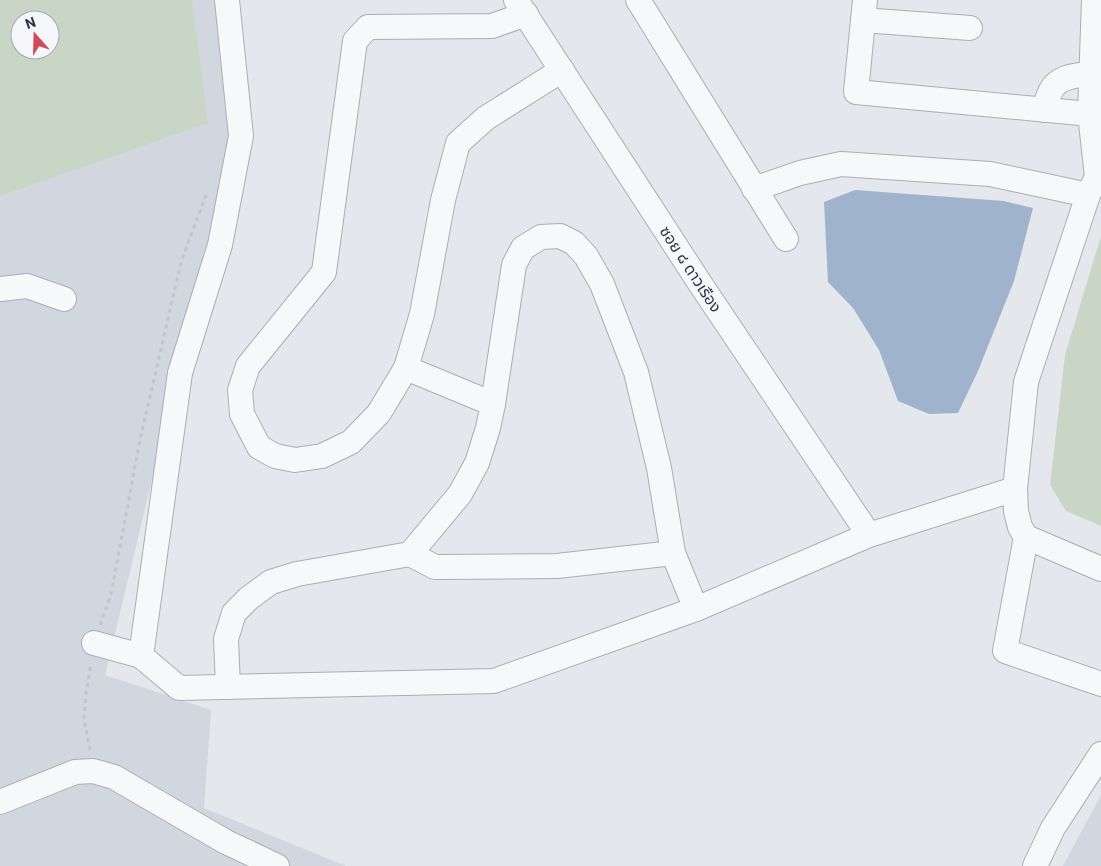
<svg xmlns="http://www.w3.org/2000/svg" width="1101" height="866" font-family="Roboto,'Noto Sans Thai',sans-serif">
<rect width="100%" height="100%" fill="#e4e7ec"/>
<g fill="#d2d6de" fill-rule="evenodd">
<path d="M 0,0 L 217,0 L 238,123 L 105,675 L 211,710 L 204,808 L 346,866 L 0,866 ZM 20,20 L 50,20 L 50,50 L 20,50 Z"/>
<path d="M 1101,795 L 1101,866 L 1063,866 Z"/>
</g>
<g fill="#c9d6c5" fill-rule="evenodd">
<path d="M 0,0 L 192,0 L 208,123 L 0,196 ZM 20,20 L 50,20 L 50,50 L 20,50 Z"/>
<path d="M 1101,236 L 1101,526 L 1066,511 L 1050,485 L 1065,355 Z"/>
</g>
<path fill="#9fb4cc" d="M 855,190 L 1004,201 L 1033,208 L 1014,281 L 978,371 L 958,413 L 929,414 L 898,401 L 879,350 L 853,308 L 828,282 L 824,202 Z"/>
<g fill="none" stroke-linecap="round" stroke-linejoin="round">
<defs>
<g id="minor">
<path d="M 516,0 L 701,285 L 869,535"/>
<path d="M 638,0 L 786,239"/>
<path d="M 865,0 L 856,92 L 1101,115"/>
<path d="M 1094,0 L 1090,114 L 1097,177"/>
<path d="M 526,14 L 492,26 L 368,27 L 355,41 L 324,272 L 248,366 L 240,390 L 242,414 L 259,447 L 275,456 L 295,460 L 322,456 L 351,442 L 379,413 L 406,368 L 422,314 L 443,200 L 458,143 L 486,118 L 562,70"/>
<path d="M 863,20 L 970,28"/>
<path d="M 1045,110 C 1049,80 1063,76 1091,74"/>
<path d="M 1101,169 L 1088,195 L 1026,382 L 1015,489 L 1016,511 L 1020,527 L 1026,537 L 1101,569"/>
<path d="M 754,189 L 800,173 L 841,164 L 990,174 L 1088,195"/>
<path d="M 0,289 L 27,286 L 64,299"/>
<path d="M 406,368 L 493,404"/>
<path d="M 1026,537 L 1005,651 L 1101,684"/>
<path d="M 410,554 L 435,567 L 557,566 L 673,553"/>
<path d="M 94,643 L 141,656 L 179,688 L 494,681 L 696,609 L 869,535 L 1015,489"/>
<path d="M 141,656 L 180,373 L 220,245 L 241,136 L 227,0"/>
<path d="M 228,687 L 226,639 L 234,613 L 249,598 L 271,582 L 297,574 L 410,554 L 460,494 L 477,463 L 488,428 L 493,404 L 514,265 L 523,248 L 541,237 L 560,236 L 574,243 L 586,256 L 602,284 L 636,372 L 659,468 L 673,553 L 696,609"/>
<path d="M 0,802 L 75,772 L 93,771 L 114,777 L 226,842 L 277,866"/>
<path d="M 1035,866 L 1053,828 L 1101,754"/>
</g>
</defs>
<use href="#minor" stroke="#a9aeb7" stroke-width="26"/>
<g stroke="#c2c5cb" stroke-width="3" stroke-dasharray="4 4" stroke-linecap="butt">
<path d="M 100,625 L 111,594 L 140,440 L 181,262 L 206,195"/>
<path d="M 90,750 L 84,719 L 86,694 L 91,663"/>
</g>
<use href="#minor" stroke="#f7f8fa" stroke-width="24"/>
</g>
<g text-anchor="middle" stroke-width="4" stroke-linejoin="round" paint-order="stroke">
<g font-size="16" fill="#2b3445" stroke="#f4f6f9">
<text transform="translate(691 269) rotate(57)" y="6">ซอย ๘ ดาวเรือง</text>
</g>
</g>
<g transform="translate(35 35) rotate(340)"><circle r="24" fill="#f4f6f9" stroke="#a4a8b1"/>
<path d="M0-4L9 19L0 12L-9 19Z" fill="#d1495b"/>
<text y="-8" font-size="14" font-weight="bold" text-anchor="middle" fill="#2b3445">N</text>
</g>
</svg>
